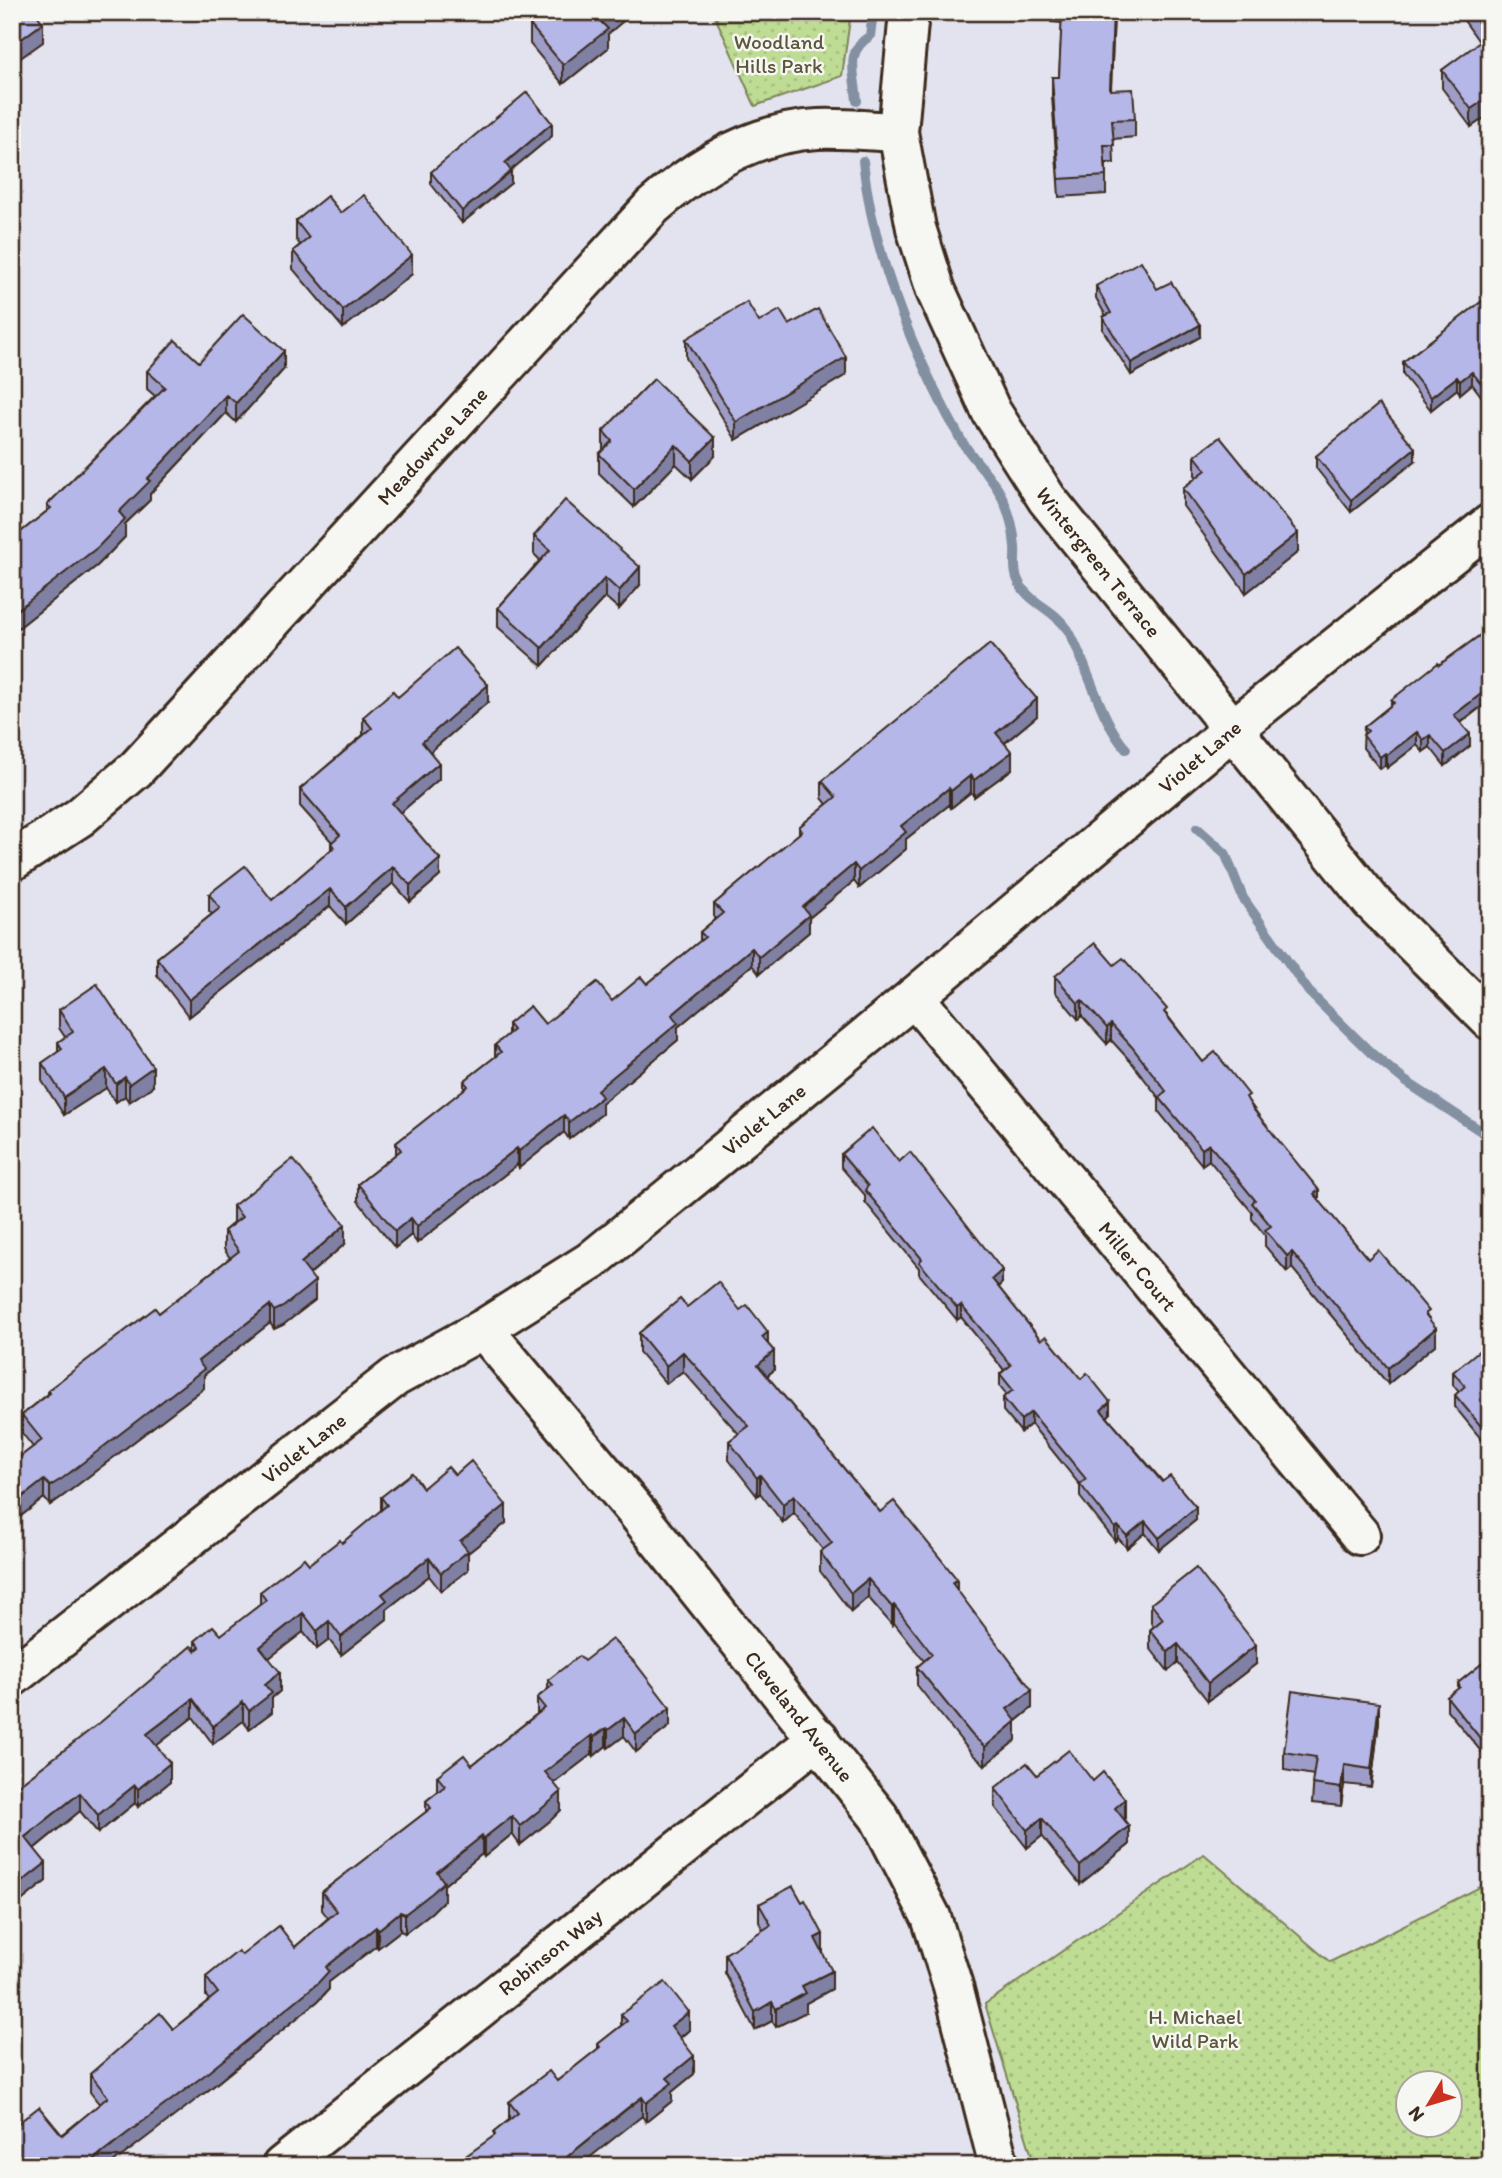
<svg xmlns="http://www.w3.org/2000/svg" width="1502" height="2178" font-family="Itim,sans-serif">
<defs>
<pattern id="park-dots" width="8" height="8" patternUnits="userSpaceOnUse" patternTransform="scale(1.75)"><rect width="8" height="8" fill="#bedc94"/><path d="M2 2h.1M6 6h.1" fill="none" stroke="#a4bd7f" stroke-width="1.8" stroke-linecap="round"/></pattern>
</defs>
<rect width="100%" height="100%" fill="#e3e3ef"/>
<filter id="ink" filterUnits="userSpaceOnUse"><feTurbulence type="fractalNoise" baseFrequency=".0143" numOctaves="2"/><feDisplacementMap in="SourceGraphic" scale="14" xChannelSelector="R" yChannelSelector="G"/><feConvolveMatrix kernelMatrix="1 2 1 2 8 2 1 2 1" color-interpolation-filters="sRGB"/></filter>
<g filter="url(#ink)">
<g fill="url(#park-dots)" stroke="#7c8359" stroke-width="2" fill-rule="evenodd">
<path d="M 713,12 L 851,12 L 842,76 L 755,106 Z"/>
<path d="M 1204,1854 L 1330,1962 L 1490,1882 L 1490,2166 L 1035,2166 L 985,2004 ZM 1408,2084 L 1450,2084 L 1450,2126 L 1408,2126 Z"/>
</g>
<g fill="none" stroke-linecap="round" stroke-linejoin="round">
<g stroke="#8290a1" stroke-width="10">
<path d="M 857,101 C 855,73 844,52 870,36 L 873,12"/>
<path d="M 863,161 C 873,258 914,355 961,440 C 973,460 991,475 1001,495 C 1009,511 1014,530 1015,547 C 1016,558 1013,567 1017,578 C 1026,603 1054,608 1068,630 C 1086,661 1102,724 1126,749"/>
<path d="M 1197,828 L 1225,853 L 1243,898 L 1309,992 L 1371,1053 L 1405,1081 L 1490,1137"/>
</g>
<defs>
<g id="minor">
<path id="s1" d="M 909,12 L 898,132 L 916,228 L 936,291 L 991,411 L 1047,499 L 1371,901 L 1490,1020"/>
<path id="s2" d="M 12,861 L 80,817 L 136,769 L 652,207 C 698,166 754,132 818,129 C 845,128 872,131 898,132"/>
<path id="s3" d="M 914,997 L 1360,1535"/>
<path id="s4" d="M 483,1329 L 634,1509 L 879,1817 L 931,1917 L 953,1986 L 999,2166"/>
<path id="s5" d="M 12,1677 L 395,1377 L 483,1329 L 591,1261 L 914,997 L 1233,729 L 1490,524"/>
<path id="s6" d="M 282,2166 L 819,1738"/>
</g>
</defs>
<use href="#minor" stroke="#3b2a1e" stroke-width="44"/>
<use href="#minor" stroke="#f6f6f2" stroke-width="38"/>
</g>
<g fill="#9d9dc8" stroke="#3b2a1e" stroke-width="2">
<path d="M 1051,12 L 1114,12 L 1111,90 L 1135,119 L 1135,137 L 1113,139 L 1114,163 L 1106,163 L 1106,194 L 1059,197 L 1052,96 L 1052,77 L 1059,77 L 1062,23 L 1051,22 Z"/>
<path d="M 1458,12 L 1490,12 L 1490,114 L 1471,127 L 1442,88 L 1442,70 L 1480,43 Z"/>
<path d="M 530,25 L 608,34 L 608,48 L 563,84 L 530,44 Z"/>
<path d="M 552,136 L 511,170 L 511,183 L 462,223 L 431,184 L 431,172 Z"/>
<path d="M 341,213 L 412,274 L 343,328 L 293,269 L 293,251 L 300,245 L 296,239 L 296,221 Z"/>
<path d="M 1096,286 L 1157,289 L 1200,337 L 1131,375 L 1103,330 L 1103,317 L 1106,316 L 1096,298 Z"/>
<path d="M 1490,295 L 1490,403 L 1488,405 L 1472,384 L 1460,394 L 1457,389 L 1431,410 L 1403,375 L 1403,362 Z"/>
<path d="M 759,322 L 789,325 L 846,375 L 736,440 L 686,358 L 686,339 Z"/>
<path d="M 199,362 L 284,369 L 236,422 L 226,413 L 150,494 L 150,500 L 125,524 L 125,537 L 98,565 L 12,633 L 12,539 L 47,511 L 47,505 L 155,396 L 147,389 L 147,371 Z"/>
<path d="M 654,379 L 715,456 L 692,479 L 676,464 L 634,507 L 599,473 L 599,454 L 603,450 L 603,431 Z"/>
<path d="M 1195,456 L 1298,552 L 1246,593 L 1183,506 L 1183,488 L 1197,477 L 1195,475 Z"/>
<path d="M 1316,456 L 1415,461 L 1351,512 L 1316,468 Z"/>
<path d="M 534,536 L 640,585 L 619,609 L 605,597 L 542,666 L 498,627 L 498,608 L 540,560 L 534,554 Z"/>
<path d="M 1490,628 L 1490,700 L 1461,723 L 1470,746 L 1445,766 L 1430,747 L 1423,752 L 1417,745 L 1387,768 L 1385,765 L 1380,769 L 1363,748 L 1364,727 L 1391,705 L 1391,700 Z"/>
<path d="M 398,697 L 488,702 L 430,752 L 439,779 L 400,813 L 440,876 L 410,902 L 393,883 L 346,924 L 330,906 L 189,1017 L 157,975 L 157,958 L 212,914 L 209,911 L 209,894 L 272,900 L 331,850 L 331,843 L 332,842 L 300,806 L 300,789 L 363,735 L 363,717 Z"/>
<path d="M 1037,716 L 1005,743 L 1012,769 L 974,797 L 971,792 L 951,808 L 949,805 L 906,839 L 906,849 L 859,888 L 854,881 L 809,918 L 809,932 L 759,974 L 752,965 L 678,1027 L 678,1040 L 602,1103 L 602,1114 L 569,1139 L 564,1132 L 519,1168 L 517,1165 L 417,1243 L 411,1235 L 395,1248 L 358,1201 L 358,1184 L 396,1154 L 396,1143 L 464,1090 L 464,1081 L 495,1057 L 495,1045 L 508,1035 L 508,1024 L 545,1024 L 612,1001 L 647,984 L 700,941 L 700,932 L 714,920 L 714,904 L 799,834 L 799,827 L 827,804 L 822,798 L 822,781 Z"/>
<path d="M 1114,965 L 1167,1015 L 1203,1062 L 1249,1102 L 1319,1201 L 1368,1259 L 1429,1318 L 1436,1344 L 1388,1384 L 1292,1268 L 1287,1272 L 1265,1246 L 1265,1235 L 1252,1219 L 1252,1212 L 1209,1160 L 1202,1165 L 1159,1112 L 1159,1098 L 1132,1063 L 1111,1040 L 1107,1044 L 1082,1016 L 1078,1019 L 1055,992 L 1055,976 Z"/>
<path d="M 59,1010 L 153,1086 L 129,1102 L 125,1096 L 116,1102 L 106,1088 L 64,1115 L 42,1081 L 42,1063 L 58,1052 L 58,1042 L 65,1037 L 59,1028 Z"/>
<path d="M 841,1154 L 899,1162 L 1002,1283 L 998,1287 L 1041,1340 L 1110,1414 L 1107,1417 L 1196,1520 L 1159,1550 L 1145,1533 L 1127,1548 L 1118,1538 L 1115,1541 L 1080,1497 L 1080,1485 L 1031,1424 L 1021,1432 L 1003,1411 L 1003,1398 L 1007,1395 L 1000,1386 L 1000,1374 L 1004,1370 L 961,1317 L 957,1320 L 919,1274 L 919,1268 L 865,1202 L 865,1195 L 841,1167 Z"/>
<path d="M 233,1206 L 345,1244 L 310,1274 L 315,1300 L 283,1325 L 274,1329 L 270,1323 L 204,1375 L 204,1388 L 63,1496 L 50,1505 L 44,1498 L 12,1523 L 12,1463 L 33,1447 L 22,1433 L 22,1415 L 48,1394 L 48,1390 L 159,1313 L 230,1258 L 224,1249 L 224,1231 L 233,1223 Z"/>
<path d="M 687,1307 L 768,1344 L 774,1370 L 767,1376 L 880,1512 L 957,1590 L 1032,1708 L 1016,1721 L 1016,1740 L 985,1765 L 972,1754 L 917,1685 L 917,1667 L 924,1661 L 894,1623 L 892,1625 L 868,1597 L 851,1612 L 820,1571 L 820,1552 L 823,1550 L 794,1513 L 783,1523 L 760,1493 L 757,1496 L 729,1460 L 729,1441 L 739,1434 L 683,1371 L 666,1384 L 639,1352 L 639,1333 Z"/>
<path d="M 1490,1345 L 1490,1450 L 1455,1407 L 1455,1395 L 1459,1392 L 1453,1385 L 1453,1372 Z"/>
<path d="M 455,1475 L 506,1523 L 468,1553 L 468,1570 L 441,1591 L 429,1576 L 387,1609 L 387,1619 L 341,1655 L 329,1640 L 317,1649 L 303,1632 L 269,1658 L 280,1691 L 272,1698 L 272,1712 L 249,1729 L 243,1721 L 213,1744 L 193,1717 L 156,1746 L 170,1782 L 138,1807 L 135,1803 L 98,1833 L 80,1811 L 34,1849 L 46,1881 L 14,1907 L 12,1905 L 12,1790 L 195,1651 L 195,1641 L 221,1635 L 260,1605 L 260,1592 L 309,1564 L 342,1543 L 381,1511 L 381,1497 L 423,1488 Z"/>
<path d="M 1151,1604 L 1256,1664 L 1208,1701 L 1178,1663 L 1168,1671 L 1150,1648 L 1150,1630 L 1154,1626 L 1151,1622 Z"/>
<path d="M 1490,1657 L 1490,1750 L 1484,1755 L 1447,1710 L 1447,1697 L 1458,1689 L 1458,1683 Z"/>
<path d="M 584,1661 L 670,1726 L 636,1752 L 624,1736 L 608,1748 L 606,1746 L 594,1756 L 592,1754 L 554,1783 L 561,1810 L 551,1820 L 520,1845 L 512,1834 L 484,1857 L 482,1854 L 444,1885 L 444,1900 L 432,1912 L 405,1933 L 400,1931 L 378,1948 L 376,1946 L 329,1982 L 329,1989 L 318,2001 L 206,2092 L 62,2135 L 100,2105 L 90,2092 L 90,2074 L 173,2029 L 209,2000 L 206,1996 L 206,1977 L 242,1955 L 295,1947 L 328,1918 L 322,1910 L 322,1892 L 426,1812 L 426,1801 L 437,1792 L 437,1776 L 472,1765 L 537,1714 L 537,1698 L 548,1689 L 548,1680 Z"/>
<path d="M 1379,1721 L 1371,1787 L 1344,1784 L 1341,1806 L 1312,1803 L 1314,1775 L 1284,1770 L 1284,1752 Z"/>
<path d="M 1037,1775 L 1093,1781 L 1125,1818 L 1124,1819 L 1129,1845 L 1080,1884 L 1042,1836 L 1027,1848 L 995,1807 L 995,1788 Z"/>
<path d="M 759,1904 L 823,1952 L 832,1989 L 806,2003 L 806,2012 L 776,2027 L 772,2021 L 755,2030 L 725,1973 L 725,1954 L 763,1930 L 759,1922 Z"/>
<path d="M 621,2014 L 689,2030 L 680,2038 L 694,2074 L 672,2092 L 672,2101 L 646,2122 L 642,2116 L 626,2128 L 494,2136 L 494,2132 L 509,2120 L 509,2102 L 557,2081 L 598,2049 L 598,2044 L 621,2026 Z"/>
</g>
<g fill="#7f80a3" stroke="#3b2a1e" stroke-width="2">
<path d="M 611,12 L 634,12 L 608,34 L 608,48 L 563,84 L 563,65 L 600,21 Z"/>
<path d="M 1113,12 L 1114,12 L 1110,109 L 1110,90 Z"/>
<path d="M 43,23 L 43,42 L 12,64 L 12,46 Z"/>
<path d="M 17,64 L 17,82 L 12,86 L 12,67 Z"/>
<path d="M 1490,96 L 1490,114 L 1471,127 L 1471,109 Z"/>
<path d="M 552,123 L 552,136 L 505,175 L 505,163 Z"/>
<path d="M 511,171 L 511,183 L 462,223 L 462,211 Z"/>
<path d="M 412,255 L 412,274 L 343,328 L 343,310 Z"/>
<path d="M 1200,325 L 1200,337 L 1131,375 L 1131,363 Z"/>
<path d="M 284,351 L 284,369 L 236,422 L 236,403 Z"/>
<path d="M 846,357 L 846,375 L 736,440 L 736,422 Z"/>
<path d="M 1472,372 L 1472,384 L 1460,394 L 1460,381 Z"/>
<path d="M 1457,377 L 1457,389 L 1431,410 L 1431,397 Z"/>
<path d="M 1490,391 L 1490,403 L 1488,405 L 1488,392 Z"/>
<path d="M 226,395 L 226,413 L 150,494 L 150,500 L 125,524 L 125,537 L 98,565 L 12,633 L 12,614 L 119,512 L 147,479 Z"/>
<path d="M 715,438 L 715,456 L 692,479 L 692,461 Z"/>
<path d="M 676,445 L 676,464 L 634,507 L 634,489 Z"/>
<path d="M 1415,448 L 1415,461 L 1351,512 L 1351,500 Z"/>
<path d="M 1298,533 L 1298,552 L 1246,593 L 1246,574 Z"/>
<path d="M 640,567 L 640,585 L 619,609 L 619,591 Z"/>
<path d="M 605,578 L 605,597 L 542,666 L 542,648 Z"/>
<path d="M 488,685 L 488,702 L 422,759 L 422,742 Z"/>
<path d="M 1490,687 L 1490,700 L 1454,727 L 1454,715 Z"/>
<path d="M 1037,699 L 1037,716 L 996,750 L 996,733 Z"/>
<path d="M 1417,732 L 1417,745 L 1387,768 L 1387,755 Z"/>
<path d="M 1470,734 L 1470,746 L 1445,766 L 1445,753 Z"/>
<path d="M 1430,735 L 1430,747 L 1423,752 L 1423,740 Z"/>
<path d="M 1012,752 L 1012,769 L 974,797 L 974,780 Z"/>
<path d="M 1385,753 L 1385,765 L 1380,769 L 1380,757 Z"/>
<path d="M 439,763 L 439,779 L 392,820 L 392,803 Z"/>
<path d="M 971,775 L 971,792 L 951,808 L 951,791 Z"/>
<path d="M 949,788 L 949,805 L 906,839 L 906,849 L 859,888 L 859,871 L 901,826 Z"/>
<path d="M 440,859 L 440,876 L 410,902 L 410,885 Z"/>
<path d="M 854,864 L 854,881 L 809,918 L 809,932 L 759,974 L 759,957 L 803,907 Z"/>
<path d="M 393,867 L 393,883 L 346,924 L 346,907 Z"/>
<path d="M 330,889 L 330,906 L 189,1017 L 189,1000 Z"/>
<path d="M 752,948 L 752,965 L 678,1027 L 678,1040 L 602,1103 L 602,1114 L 569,1139 L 569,1122 L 597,1090 L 672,1015 Z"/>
<path d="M 1082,1000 L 1082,1016 L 1078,1019 L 1078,1003 Z"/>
<path d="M 1111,1024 L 1111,1040 L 1107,1044 L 1107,1028 Z"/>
<path d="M 153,1067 L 153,1086 L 129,1102 L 129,1084 Z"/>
<path d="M 106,1069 L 106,1088 L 64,1115 L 64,1097 Z"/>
<path d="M 125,1077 L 125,1096 L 116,1102 L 116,1084 Z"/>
<path d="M 564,1115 L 564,1132 L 519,1168 L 519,1151 Z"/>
<path d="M 1209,1144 L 1209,1160 L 1202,1165 L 1202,1149 Z"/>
<path d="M 517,1148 L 517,1165 L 417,1243 L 417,1226 Z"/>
<path d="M 1319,1190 L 1319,1205 L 1314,1194 Z"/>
<path d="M 411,1218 L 411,1235 L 395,1248 L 395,1231 Z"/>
<path d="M 345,1225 L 345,1244 L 301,1281 L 301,1263 Z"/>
<path d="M 1292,1252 L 1292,1268 L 1287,1272 L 1287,1256 Z"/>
<path d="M 1002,1270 L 1002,1283 L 992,1292 L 992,1279 Z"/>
<path d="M 315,1281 L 315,1300 L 283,1325 L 274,1329 L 274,1311 Z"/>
<path d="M 270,1305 L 270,1323 L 204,1375 L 204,1388 L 63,1496 L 50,1505 L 50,1486 L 198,1361 Z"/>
<path d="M 961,1305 L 961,1317 L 957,1320 L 957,1308 Z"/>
<path d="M 1436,1328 L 1436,1344 L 1388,1384 L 1388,1368 Z"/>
<path d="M 768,1332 L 768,1350 L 762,1337 Z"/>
<path d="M 774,1351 L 774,1370 L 758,1383 L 758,1365 Z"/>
<path d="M 683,1352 L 683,1371 L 666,1384 L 666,1366 Z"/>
<path d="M 1110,1402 L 1110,1414 L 1101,1423 L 1101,1410 Z"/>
<path d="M 1031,1412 L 1031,1424 L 1021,1432 L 1021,1420 Z"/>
<path d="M 760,1475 L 760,1493 L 757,1496 L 757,1478 Z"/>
<path d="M 44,1480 L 44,1498 L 12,1523 L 12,1505 Z"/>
<path d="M 794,1495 L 794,1513 L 783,1523 L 783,1504 Z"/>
<path d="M 506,1505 L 506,1523 L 468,1553 L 468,1570 L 441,1591 L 441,1573 L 460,1541 Z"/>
<path d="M 1196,1507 L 1196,1520 L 1159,1550 L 1159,1538 Z"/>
<path d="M 1145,1521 L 1145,1533 L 1127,1548 L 1127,1536 Z"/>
<path d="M 1118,1526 L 1118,1538 L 1115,1541 L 1115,1528 Z"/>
<path d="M 429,1558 L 429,1576 L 387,1609 L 387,1619 L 341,1655 L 341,1637 L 382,1594 Z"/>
<path d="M 868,1579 L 868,1597 L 851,1612 L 851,1593 Z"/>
<path d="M 957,1579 L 957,1597 L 952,1583 Z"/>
<path d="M 894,1605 L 894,1623 L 892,1625 L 892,1607 Z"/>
<path d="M 303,1613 L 303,1632 L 260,1665 L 260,1647 Z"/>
<path d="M 329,1621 L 329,1640 L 317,1649 L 317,1631 Z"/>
<path d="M 1178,1644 L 1178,1663 L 1168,1671 L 1168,1652 Z"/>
<path d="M 1256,1645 L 1256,1664 L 1208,1701 L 1208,1683 Z"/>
<path d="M 280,1672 L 280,1691 L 272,1698 L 272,1712 L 249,1729 L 249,1711 L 265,1685 Z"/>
<path d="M 1032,1690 L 1032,1708 L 1007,1728 L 1007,1709 Z"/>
<path d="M 193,1699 L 193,1717 L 147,1753 L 147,1734 Z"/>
<path d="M 243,1702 L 243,1721 L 213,1744 L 213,1726 Z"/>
<path d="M 1379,1703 L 1379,1721 L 1371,1787 L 1371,1769 Z"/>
<path d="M 670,1708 L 670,1726 L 636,1752 L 636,1734 Z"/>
<path d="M 624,1718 L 624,1736 L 608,1748 L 608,1730 Z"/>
<path d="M 1016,1721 L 1016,1740 L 985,1765 L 985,1747 Z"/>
<path d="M 606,1728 L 606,1746 L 594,1756 L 594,1737 Z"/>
<path d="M 592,1735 L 592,1754 L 545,1790 L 545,1772 Z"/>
<path d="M 1490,1738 L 1490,1750 L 1484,1755 L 1484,1743 Z"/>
<path d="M 170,1763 L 170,1782 L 138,1807 L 138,1789 Z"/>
<path d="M 1344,1765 L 1344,1784 L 1341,1806 L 1341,1788 Z"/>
<path d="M 135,1785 L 135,1803 L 98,1833 L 98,1815 Z"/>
<path d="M 561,1792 L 561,1810 L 551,1820 L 520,1845 L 520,1826 Z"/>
<path d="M 80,1793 L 80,1811 L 25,1856 L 25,1837 Z"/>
<path d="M 1125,1799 L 1125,1818 L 1115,1826 L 1115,1808 Z"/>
<path d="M 512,1816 L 512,1834 L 484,1857 L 484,1838 Z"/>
<path d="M 1042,1818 L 1042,1836 L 1027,1848 L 1027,1830 Z"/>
<path d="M 1129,1826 L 1129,1845 L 1080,1884 L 1080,1866 Z"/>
<path d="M 482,1836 L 482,1854 L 444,1885 L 444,1900 L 432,1912 L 405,1933 L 405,1914 L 437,1872 Z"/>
<path d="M 46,1863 L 46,1881 L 14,1907 L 14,1888 Z"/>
<path d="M 400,1912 L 400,1931 L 378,1948 L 378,1930 Z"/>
<path d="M 376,1927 L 376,1946 L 329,1982 L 329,1989 L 318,2001 L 206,2092 L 109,2166 L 87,2166 L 326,1967 Z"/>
<path d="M 823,1934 L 823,1952 L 815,1957 L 815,1938 Z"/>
<path d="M 832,1971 L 832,1989 L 806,2003 L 806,2012 L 776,2027 L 776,2009 L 802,1986 Z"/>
<path d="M 772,2002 L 772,2021 L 755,2030 L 755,2012 Z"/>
<path d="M 689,2012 L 689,2030 L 671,2045 L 671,2026 Z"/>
<path d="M 694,2056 L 694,2074 L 672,2092 L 672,2101 L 646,2122 L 646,2103 L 667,2078 Z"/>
<path d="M 642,2097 L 642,2116 L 579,2166 L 562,2166 L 562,2161 Z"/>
</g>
<g fill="#b6b7e9" stroke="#3b2a1e" stroke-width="2">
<path d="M 12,12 L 35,12 L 43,23 L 12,46 Z"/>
<path d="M 547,12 L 611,12 L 600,21 L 608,29 L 563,65 L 530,25 Z"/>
<path d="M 1062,12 L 1113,12 L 1110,90 L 1133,89 L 1135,119 L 1112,120 L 1114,145 L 1104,145 L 1106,176 L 1059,179 L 1052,77 L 1059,77 Z"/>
<path d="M 1471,12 L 1490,12 L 1490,96 L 1471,109 L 1442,70 L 1488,36 Z"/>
<path d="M 12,57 L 17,64 L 12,67 Z"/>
<path d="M 527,92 L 552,123 L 505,163 L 511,171 L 462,211 L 431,172 Z"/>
<path d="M 364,195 L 412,255 L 343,310 L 293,251 L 309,238 L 296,221 L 327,196 L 341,213 Z"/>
<path d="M 1141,261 L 1157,289 L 1171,282 L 1200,325 L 1131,363 L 1103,317 L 1111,313 L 1096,286 Z"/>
<path d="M 1490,295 L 1490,391 L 1488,392 L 1472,372 L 1460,381 L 1457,377 L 1431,397 L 1403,362 Z"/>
<path d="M 747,302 L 759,322 L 780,310 L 789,325 L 818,309 L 846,357 L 736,422 L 686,339 Z"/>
<path d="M 243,314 L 284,351 L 236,403 L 226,395 L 147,479 L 150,481 L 119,512 L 125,519 L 98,547 L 12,614 L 12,539 L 51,508 L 47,505 L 165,387 L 147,371 L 175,340 L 199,362 Z"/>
<path d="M 654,379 L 715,438 L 692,461 L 676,445 L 634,489 L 599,454 L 612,441 L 603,431 Z"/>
<path d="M 1379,404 L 1415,448 L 1351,500 L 1316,456 Z"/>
<path d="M 1220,437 L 1298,533 L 1246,574 L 1183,488 L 1206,470 L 1195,456 Z"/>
<path d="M 565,500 L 640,567 L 619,591 L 605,578 L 542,648 L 498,608 L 550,550 L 534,536 Z"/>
<path d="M 1490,628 L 1490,687 L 1454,715 L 1470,734 L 1445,753 L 1430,735 L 1423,740 L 1417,732 L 1387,755 L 1385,753 L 1380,757 L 1363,735 L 1368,731 L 1364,727 L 1394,703 L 1391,700 L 1438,663 L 1439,665 Z"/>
<path d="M 990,644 L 1037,699 L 996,733 L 1012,752 L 974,780 L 971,775 L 951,791 L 949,788 L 901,826 L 906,832 L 859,871 L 854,864 L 803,907 L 809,915 L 759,957 L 752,948 L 672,1015 L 678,1023 L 597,1090 L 602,1097 L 569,1122 L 564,1115 L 519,1151 L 517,1148 L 417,1226 L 411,1218 L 395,1231 L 358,1184 L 401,1150 L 396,1143 L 468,1086 L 464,1081 L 501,1052 L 495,1045 L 513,1030 L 508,1024 L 530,1006 L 545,1024 L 597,982 L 612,1001 L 641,977 L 647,984 L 705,937 L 700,932 L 723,913 L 714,904 L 802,831 L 799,827 L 836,797 L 822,781 Z"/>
<path d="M 455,648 L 488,685 L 422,742 L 439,763 L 392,803 L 440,859 L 410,885 L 393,867 L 346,907 L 330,889 L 189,1000 L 157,958 L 220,908 L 209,894 L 245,866 L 272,900 L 334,847 L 331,843 L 340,835 L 300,789 L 372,728 L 363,717 L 393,691 L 398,697 Z"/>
<path d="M 1095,943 L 1114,965 L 1123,958 L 1167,1009 L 1164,1012 L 1203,1062 L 1215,1052 L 1249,1095 L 1246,1097 L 1253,1109 L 1319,1190 L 1314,1194 L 1368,1259 L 1378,1250 L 1429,1311 L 1425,1314 L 1436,1328 L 1388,1368 L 1292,1252 L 1287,1256 L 1265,1230 L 1271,1226 L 1252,1203 L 1255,1200 L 1209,1144 L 1202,1149 L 1159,1097 L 1166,1091 L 1132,1047 L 1111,1024 L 1107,1028 L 1082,1000 L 1078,1003 L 1055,976 Z"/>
<path d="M 97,984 L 153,1067 L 129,1084 L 125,1077 L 116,1084 L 106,1069 L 64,1097 L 42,1063 L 62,1049 L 58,1042 L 73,1032 L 59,1010 Z"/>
<path d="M 872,1128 L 899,1162 L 910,1152 L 1002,1270 L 992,1279 L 1041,1340 L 1046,1336 L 1081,1379 L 1087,1373 L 1110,1402 L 1101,1410 L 1162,1482 L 1170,1476 L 1196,1507 L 1159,1538 L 1145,1521 L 1127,1536 L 1118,1526 L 1115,1528 L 1080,1484 L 1086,1479 L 1031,1412 L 1021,1420 L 1003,1398 L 1013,1390 L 1000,1374 L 1011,1365 L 961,1305 L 957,1308 L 919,1262 L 922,1259 L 865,1190 L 868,1186 L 841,1154 Z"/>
<path d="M 293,1159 L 345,1225 L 301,1263 L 315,1281 L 283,1307 L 274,1311 L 270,1305 L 198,1361 L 204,1369 L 63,1478 L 50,1486 L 44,1480 L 12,1505 L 12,1463 L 42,1440 L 22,1415 L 50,1393 L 48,1390 L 155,1308 L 159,1313 L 239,1251 L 224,1231 L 242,1217 L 233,1206 Z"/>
<path d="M 718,1282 L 740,1310 L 747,1305 L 768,1332 L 762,1337 L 774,1351 L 758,1365 L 880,1512 L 894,1501 L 957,1579 L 952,1583 L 1032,1690 L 1007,1709 L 1016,1721 L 985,1747 L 972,1735 L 917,1667 L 932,1654 L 894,1605 L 892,1607 L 868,1579 L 851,1593 L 820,1552 L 832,1543 L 794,1495 L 783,1504 L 760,1475 L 757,1478 L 729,1441 L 749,1426 L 683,1352 L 666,1366 L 639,1333 L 680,1299 L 687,1307 Z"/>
<path d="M 1488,1343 L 1490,1345 L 1490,1437 L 1455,1395 L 1465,1386 L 1453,1372 Z"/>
<path d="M 471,1461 L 506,1505 L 460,1541 L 468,1551 L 441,1573 L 429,1558 L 382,1594 L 387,1600 L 341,1637 L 329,1621 L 317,1631 L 303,1613 L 260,1647 L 280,1672 L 265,1685 L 272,1693 L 249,1711 L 243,1702 L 213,1726 L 193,1699 L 147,1734 L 170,1763 L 138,1789 L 135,1785 L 98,1815 L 80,1793 L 25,1837 L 46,1863 L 14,1888 L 12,1886 L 12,1790 L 102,1721 L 191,1646 L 195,1651 L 200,1647 L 195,1641 L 213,1626 L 221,1635 L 266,1600 L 260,1592 L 304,1558 L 309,1564 L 340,1540 L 342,1543 L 387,1505 L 381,1497 L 412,1473 L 423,1488 L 448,1467 L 455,1475 Z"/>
<path d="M 1196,1568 L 1256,1645 L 1208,1683 L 1178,1644 L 1168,1652 L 1150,1630 L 1163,1619 L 1151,1604 Z"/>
<path d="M 612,1639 L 636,1664 L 670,1708 L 636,1734 L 624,1718 L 608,1730 L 606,1728 L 594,1737 L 592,1735 L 545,1772 L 561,1792 L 551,1801 L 520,1826 L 512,1816 L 484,1838 L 482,1836 L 437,1872 L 444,1882 L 432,1893 L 405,1914 L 400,1912 L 378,1930 L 376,1927 L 326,1967 L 329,1971 L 318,1983 L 206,2074 L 101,2153 L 87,2166 L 12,2166 L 12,2128 L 39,2107 L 62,2135 L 108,2097 L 90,2074 L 160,2013 L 173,2029 L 218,1993 L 206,1977 L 238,1951 L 242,1955 L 279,1926 L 295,1947 L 337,1911 L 322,1892 L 431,1808 L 426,1801 L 445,1786 L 437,1776 L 464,1755 L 472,1765 L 545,1708 L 537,1698 L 553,1685 L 548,1680 L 579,1656 L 584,1661 Z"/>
<path d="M 1490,1657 L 1490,1738 L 1484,1743 L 1447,1697 L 1460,1687 L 1458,1683 Z"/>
<path d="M 1292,1691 L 1379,1703 L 1371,1769 L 1344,1765 L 1341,1788 L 1312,1784 L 1316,1757 L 1284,1752 Z"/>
<path d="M 1069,1750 L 1093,1781 L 1103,1772 L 1125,1799 L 1115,1808 L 1129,1826 L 1080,1866 L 1042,1818 L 1027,1830 L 995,1788 L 1027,1763 L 1037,1775 Z"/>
<path d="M 793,1886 L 802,1902 L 805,1900 L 823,1934 L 815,1938 L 832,1971 L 802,1986 L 806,1993 L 776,2009 L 772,2002 L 755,2012 L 725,1954 L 771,1925 L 759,1904 Z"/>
<path d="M 665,1982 L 689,2012 L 671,2026 L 694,2056 L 667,2078 L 672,2083 L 646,2103 L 642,2097 L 626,2109 L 562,2161 L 566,2166 L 452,2166 L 495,2135 L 494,2132 L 518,2113 L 509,2102 L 549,2071 L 557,2081 L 600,2047 L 598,2044 L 627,2021 L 621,2014 Z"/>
<path d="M 866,2157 L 872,2166 L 855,2166 Z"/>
</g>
</g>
<g text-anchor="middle" stroke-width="5" stroke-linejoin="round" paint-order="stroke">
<g font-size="21" fill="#5c563c" stroke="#f6f6f2">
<text x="779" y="49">Woodland<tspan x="779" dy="24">Hills Park</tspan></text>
<text x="1195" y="2024">H. Michael<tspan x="1195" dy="24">Wild Park</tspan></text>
</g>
<g font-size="21" fill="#3b2a1e" stroke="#f6f6f2">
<text dy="7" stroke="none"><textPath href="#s2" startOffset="593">Meadowrue Lane</textPath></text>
<text dy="7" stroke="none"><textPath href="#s1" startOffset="602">Wintergreen Terrace</textPath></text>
<text dy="7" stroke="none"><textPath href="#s5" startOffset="1505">Violet Lane</textPath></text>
<text dy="7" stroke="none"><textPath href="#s5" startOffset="938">Violet Lane</textPath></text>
<text dy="7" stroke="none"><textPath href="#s3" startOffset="350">Miller Court</textPath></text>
<text dy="7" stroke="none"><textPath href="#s5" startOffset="371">Violet Lane</textPath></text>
<text dy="7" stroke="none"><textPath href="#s4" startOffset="500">Cleveland Avenue</textPath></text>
<text dy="7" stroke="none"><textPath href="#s6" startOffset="343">Robinson Way</textPath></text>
</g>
</g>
<rect width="1502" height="2178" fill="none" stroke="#f6f6f2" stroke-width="42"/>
<rect x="21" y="21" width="1460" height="2136" fill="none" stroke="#3b2a1e" stroke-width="2.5" filter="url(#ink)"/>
<g transform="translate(1429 2104) rotate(232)"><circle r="33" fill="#f6f6f2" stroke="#aba49d" stroke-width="2"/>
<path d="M0-5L12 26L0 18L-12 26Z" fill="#c8321e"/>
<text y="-10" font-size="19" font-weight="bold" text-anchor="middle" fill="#3b2a1e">N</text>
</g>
</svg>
